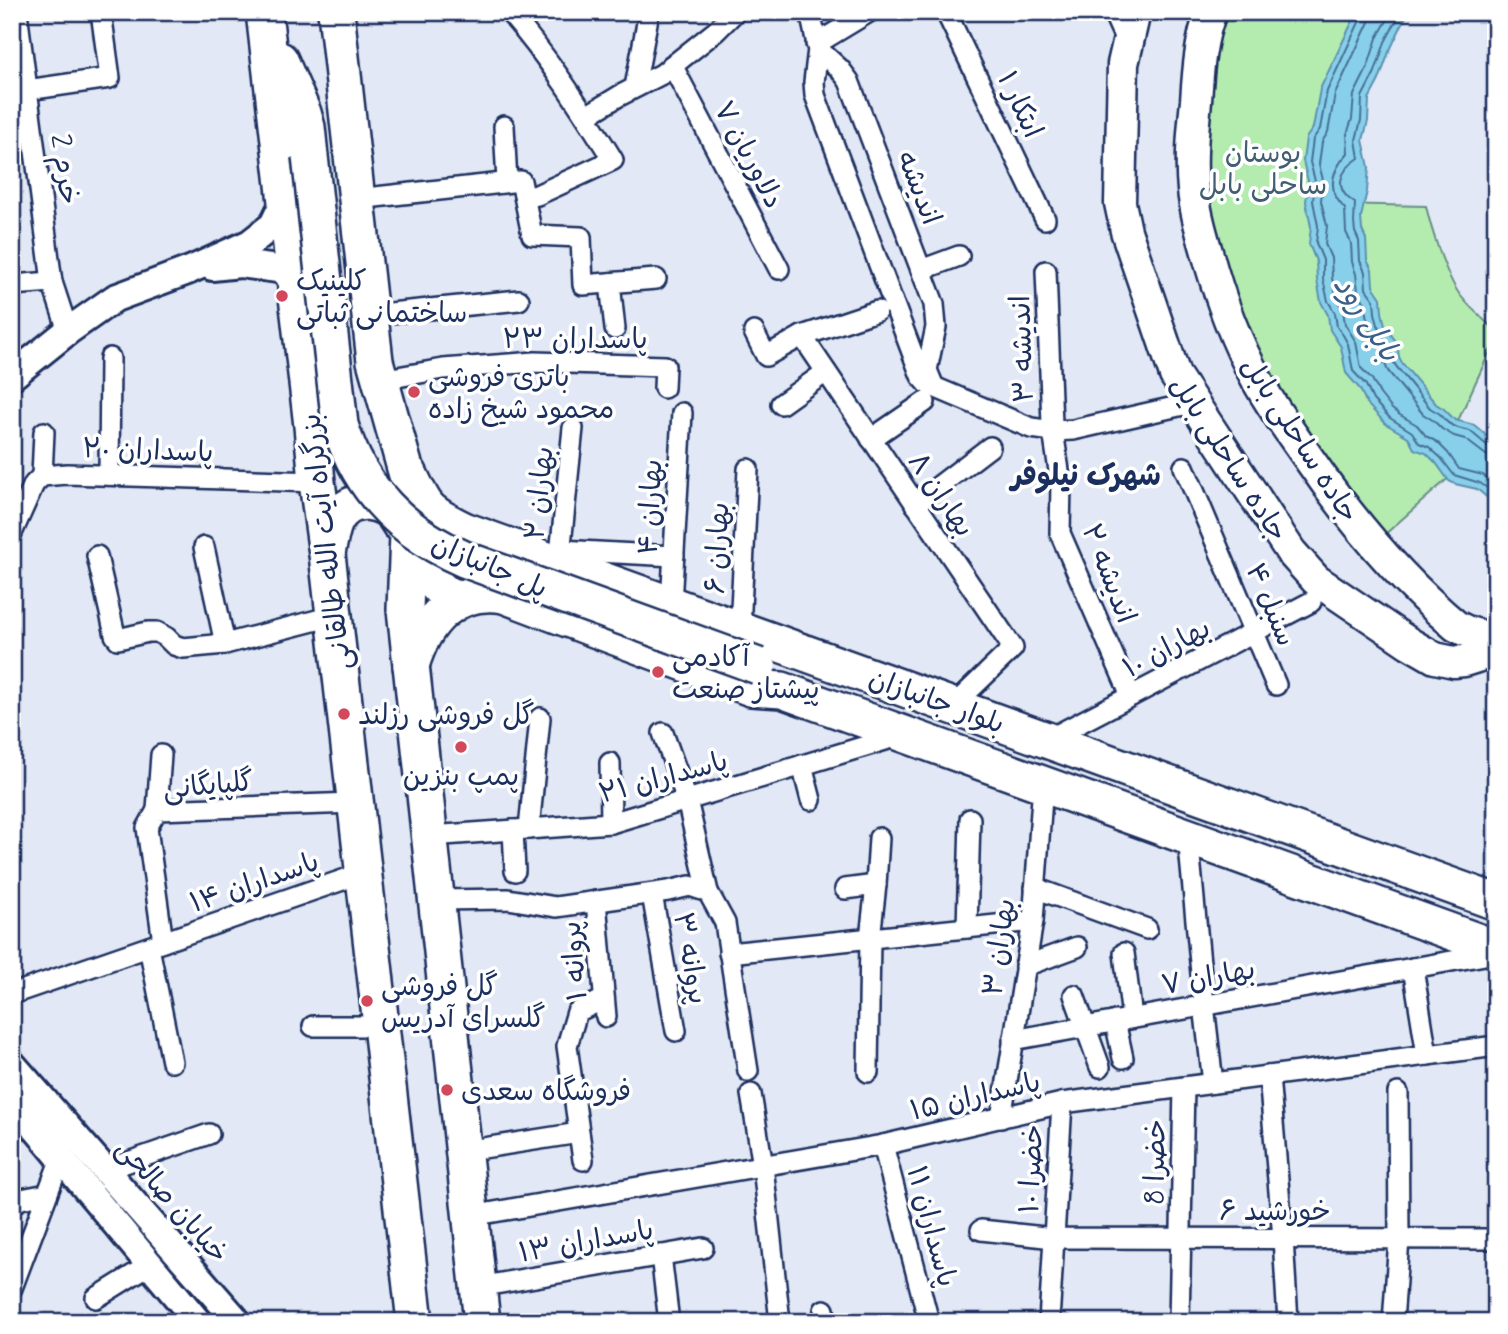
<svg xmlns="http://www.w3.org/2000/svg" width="1508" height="1334" font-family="Mynerve,'Playpen Sans Arabic',sans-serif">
<rect width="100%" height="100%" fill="#e2e8f5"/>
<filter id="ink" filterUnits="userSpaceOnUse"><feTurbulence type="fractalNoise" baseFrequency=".0143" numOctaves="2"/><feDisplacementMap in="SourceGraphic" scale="14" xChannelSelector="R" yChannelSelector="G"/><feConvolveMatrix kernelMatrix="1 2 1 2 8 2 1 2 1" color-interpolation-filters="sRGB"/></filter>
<g filter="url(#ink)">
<path fill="#b4ecb0" stroke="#688e87" stroke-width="2" d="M 1211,12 L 1379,12 L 1334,204 L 1426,206 C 1431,229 1446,276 1460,295 C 1470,308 1484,320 1496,331 L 1496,338 L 1450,438 L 1471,458 L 1374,544 L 1270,403 L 1198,218 Z"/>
<path fill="#88d0ea" stroke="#5c90b2" stroke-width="2" d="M 1357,12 L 1408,12 L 1389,52 L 1379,80 L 1369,99 L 1368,121 L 1363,140 L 1369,167 L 1367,191 L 1361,217 L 1362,230 L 1366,239 L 1367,260 L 1372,270 L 1373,286 L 1381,298 L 1382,312 L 1385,326 L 1397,343 L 1399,357 L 1402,363 L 1436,404 L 1444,409 L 1455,420 L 1474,425 L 1496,443 L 1496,501 L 1489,499 L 1477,489 L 1455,484 L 1449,481 L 1436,463 L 1426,453 L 1414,449 L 1408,437 L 1386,424 L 1367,404 L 1360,389 L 1346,373 L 1341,347 L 1330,330 L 1328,315 L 1321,302 L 1317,280 L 1316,261 L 1309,244 L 1311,227 L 1306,202 L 1308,181 L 1303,161 L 1306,138 L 1313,128 L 1320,89 Z"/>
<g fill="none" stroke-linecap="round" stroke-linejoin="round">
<g stroke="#476f96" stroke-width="2">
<path d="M 1362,12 L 1361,18 L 1327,91 L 1320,129 L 1313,139 L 1310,162 L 1315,181 L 1313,201 L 1318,226 L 1316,243 L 1323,260 L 1323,279 L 1328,301 L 1335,313 L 1337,327 L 1343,335 L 1348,344 L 1353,371 L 1366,385 L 1373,400 L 1390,418 L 1412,432 L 1419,443 L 1429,447 L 1441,458 L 1454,475 L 1480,483 L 1496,494"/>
<path d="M 1371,12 L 1369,22 L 1335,94 L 1328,132 L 1322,142 L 1319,164 L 1323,180 L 1321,201 L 1327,226 L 1325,244 L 1331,258 L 1332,278 L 1337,299 L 1343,310 L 1345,324 L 1356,342 L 1361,368 L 1372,379 L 1380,394 L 1392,409 L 1400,415 L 1417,425 L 1426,436 L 1437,442 L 1448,453 L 1459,469 L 1483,475 L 1496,485"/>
<path d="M 1392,12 L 1377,38 L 1367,69 L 1354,95 L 1352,119 L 1347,134 L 1348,153 C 1331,171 1326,190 1345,209 L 1346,232 L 1351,243 L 1352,262 L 1356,274 L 1358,291 L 1366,305 L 1366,314 L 1370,332 L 1382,349 L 1384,362 L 1388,371 L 1423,414 L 1434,421 L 1442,429 L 1454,436 L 1465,439 L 1486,455 L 1496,457"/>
<path d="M 1401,12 L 1385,42 L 1375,72 L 1362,97 L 1361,120 L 1356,140 L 1359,158 C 1340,170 1332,189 1355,203 L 1354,223 L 1355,232 L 1359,241 L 1360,261 L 1365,272 L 1366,289 L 1374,300 L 1375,313 L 1379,329 L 1390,346 L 1392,359 L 1396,366 L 1430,408 L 1440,414 L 1448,423 L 1458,428 L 1470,431 L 1489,447 L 1496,448"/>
</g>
<defs>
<g id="street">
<path d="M 17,12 L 52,282 L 68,331"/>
<path d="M 509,12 C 549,58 581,108 613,160 L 537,195 L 525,198"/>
<path d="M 810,12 L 818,49"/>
<path d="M 946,12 L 1045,219"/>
<path d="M 1113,12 L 1122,32"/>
<path d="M 816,44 L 869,12"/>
<path d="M 818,49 L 840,69 L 849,81 L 934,304 L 936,327 L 927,370 L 934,387 L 929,385 L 921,376 L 815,95 L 814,82 Z"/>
<path d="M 672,65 L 779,269"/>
<path d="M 635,87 L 649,12"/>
<path d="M 27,90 L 110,78 L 101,12"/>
<path d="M 586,116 L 619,96 L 662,74 L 716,31 L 735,12"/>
<path d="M 504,126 L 507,182"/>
<path d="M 357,199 L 521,181 L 532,235 L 581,237 L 583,285 L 656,279"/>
<path d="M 921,270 L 959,256"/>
<path d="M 1046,271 L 1052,424 L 1061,484 L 1060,533 L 1131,696"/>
<path d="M 610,283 L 615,329"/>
<path d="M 12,285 L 52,282"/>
<path d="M 370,315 L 519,300"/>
<path d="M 754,332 L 766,356 L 802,336 L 1013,648 L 953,706"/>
<path d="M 802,336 L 877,311"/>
<path d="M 380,380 L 443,369 L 535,362 L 665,366 L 664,388"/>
<path d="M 934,387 L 1031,428 L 1053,431 L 1073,430 L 1192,403"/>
<path d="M 781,404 L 826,372"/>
<path d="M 871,439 L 925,402"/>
<path d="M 1184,467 L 1276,685"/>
<path d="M 109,475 L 110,358"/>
<path d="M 42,476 L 44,432"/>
<path d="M 915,504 L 990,447"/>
<path d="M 12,533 L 34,484 L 42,476 L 67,474 L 317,482"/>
<path d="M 204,547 L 225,644"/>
<path d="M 560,550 L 674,556"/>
<path d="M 97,556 L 115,635 L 118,639 L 148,632 L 157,632 L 166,637 L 174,645 L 183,648 L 225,644 L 321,619 L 334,619"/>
<path d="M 559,564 L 573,428"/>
<path d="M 671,604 L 682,413"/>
<path d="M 740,629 L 748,469"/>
<path d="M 663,733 L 687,800 L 708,892"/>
<path d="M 1047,740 L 1311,602"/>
<path d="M 610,763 L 611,823"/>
<path d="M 802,765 L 811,800"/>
<path d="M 157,810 L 161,755"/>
<path d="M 529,829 L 540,718"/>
<path d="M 513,830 L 515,871"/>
<path d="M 430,836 L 611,823 L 902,735"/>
<path d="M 1188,836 L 1204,1005 L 1213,1083"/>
<path d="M 876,885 L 879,838"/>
<path d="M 1035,888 L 1147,929"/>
<path d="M 845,889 L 876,885 L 870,938 L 868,1072"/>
<path d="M 652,894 L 676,1031"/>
<path d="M 437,900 L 508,899 L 556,907 L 668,891 L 690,886 L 708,892 L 725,923 L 748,1071"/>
<path d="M 596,901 L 606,1017"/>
<path d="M 967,928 L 970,819"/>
<path d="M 163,942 L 147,828 L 157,810 L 355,803"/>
<path d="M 149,947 L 172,1062"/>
<path d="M 729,953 L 1033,921"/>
<path d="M 1124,953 L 1132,1018"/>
<path d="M 1025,966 L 1077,947"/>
<path d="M 1413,968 L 1427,1055"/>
<path d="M 12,994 L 363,873"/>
<path d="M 1074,995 L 1100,1067"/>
<path d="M 1115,1021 L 1123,1058"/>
<path d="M 313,1026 L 381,1026"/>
<path d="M 1013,1040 L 1496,953"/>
<path d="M 1269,1076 L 1283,1238 L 1288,1322"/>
<path d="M 751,1094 L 763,1166 L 780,1322"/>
<path d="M 1001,1118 L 1033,921 L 1043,784"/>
<path d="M 883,1145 L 929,1322"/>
<path d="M 464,1151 L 579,1133"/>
<path d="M 583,1160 L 567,1046 L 577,1012 L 604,999"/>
<path d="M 105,1170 L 209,1134"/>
<path d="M 12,1204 L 21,1199 L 47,1194"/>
<path d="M 471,1216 L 883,1145 L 1062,1103 L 1496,1046"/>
<path d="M 981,1230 L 1054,1238 L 1496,1239"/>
<path d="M 661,1255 L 669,1322"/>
<path d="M 478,1287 L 703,1248"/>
<path d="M 12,1288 L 61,1158"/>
<path d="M 96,1298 L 149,1265"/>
<path d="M 824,1310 L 826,1322"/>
<path d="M 1049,1322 L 1062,1103"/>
<path d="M 1179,1322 L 1184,1087"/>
<path d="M 1393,1322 L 1399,1239 L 1398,1093"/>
</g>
<g id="secondary">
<path d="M 212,267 L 240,264 L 278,269 L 295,277"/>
<path d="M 12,376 L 68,331 L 115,298 L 190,270 L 250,243 L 273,225 L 286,198"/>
<path d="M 12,1064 L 238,1322"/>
<path d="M 12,1100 L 198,1322"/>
</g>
<g id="primary">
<path d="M 1135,12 L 1123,64 L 1120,203 L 1126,231 L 1175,375 L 1291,552 L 1316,580 L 1409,643 L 1435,658 L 1454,662 L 1464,661 L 1496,651"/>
<path d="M 1211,12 C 1200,40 1198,71 1196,101 C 1193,130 1190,161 1193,190 C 1195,211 1201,232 1207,252 C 1219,296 1235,340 1257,380 C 1272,408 1291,433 1309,459 C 1351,520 1399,578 1456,626 L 1466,631 L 1496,640"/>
</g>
<g id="highway">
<path d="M 264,12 L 312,426 L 317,482 L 327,554 L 415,1322"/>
<path d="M 336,12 L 375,361 L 410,486 L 405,609 L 482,1322"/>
<path d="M 280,60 L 303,113 L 307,127 L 310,156"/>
<path d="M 409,473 C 426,510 427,512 464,530 L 1496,902"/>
<path d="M 450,533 C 418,550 425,593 461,599"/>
<path d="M 327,552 C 330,542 331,529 336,520 C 350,494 386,498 399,523"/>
<path d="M 411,666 C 424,621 454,587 504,595 L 751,688 L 782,690 L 1496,948"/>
</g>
</defs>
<use href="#street" stroke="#1b2f5e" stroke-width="24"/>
<use href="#secondary" stroke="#1b2f5e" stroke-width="32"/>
<use href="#primary" stroke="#1b2f5e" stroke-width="35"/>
<use href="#highway" stroke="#1b2f5e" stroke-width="40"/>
<use href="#street" stroke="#fff" stroke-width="19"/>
<use href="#secondary" stroke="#fff" stroke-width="26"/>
<use href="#primary" stroke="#fff" stroke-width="30"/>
<use href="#highway" stroke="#fff" stroke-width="35"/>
<defs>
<path id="highway-bridge" d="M 310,156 L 340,425 C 360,490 402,532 464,559 L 758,666"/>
</defs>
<use href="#highway-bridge" stroke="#1b2f5e" stroke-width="40" stroke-linecap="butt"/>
<use href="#highway-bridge" stroke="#fff" stroke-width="35"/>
</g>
</g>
<g fill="#d1495b" stroke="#fff" stroke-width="2.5">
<circle cx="282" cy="296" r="7"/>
<circle cx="414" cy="392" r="7"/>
<circle cx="658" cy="672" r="7"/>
<circle cx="344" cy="714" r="7"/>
<circle cx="461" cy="747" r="7"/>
<circle cx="367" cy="1001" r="7"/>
<circle cx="447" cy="1090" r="7"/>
</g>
<g text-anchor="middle" stroke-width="7" stroke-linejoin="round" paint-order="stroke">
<g font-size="28" fill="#1b2f5e" stroke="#fff">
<text transform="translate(1021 104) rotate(65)" y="10">ابتکار ۱</text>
<text transform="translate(750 154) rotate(62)" y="10">دلاوریان ۷</text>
<text transform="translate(66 169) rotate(82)" y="10">خرم 2</text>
<text transform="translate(920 187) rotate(69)" y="10">اندیشه</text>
<text x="575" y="348">پاسداران ۲۳</text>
<text transform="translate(1021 349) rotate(-92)" y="10">اندیشه ۳</text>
<text transform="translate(1301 439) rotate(57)" y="10">جاده ساحلی بابل</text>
<text transform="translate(148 449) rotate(2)" y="10">پاسداران ۲۰</text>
<text transform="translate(1230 458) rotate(57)" y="10">جاده ساحلی بایل</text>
<text transform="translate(538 493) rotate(-84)" y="10">بهاران ۲</text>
<text transform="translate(942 494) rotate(56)" y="10">بهاران ۸</text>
<text transform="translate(649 507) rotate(-87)" y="10">بهاران ۴</text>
<text transform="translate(325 542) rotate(-97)" y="10">بزرگراه آیت الله طالقانی</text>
<text transform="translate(716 548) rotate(-87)" y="10">بهاران ۶</text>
<text transform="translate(490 565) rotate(23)" y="10">پل جانبازان</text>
<text transform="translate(1110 573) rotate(69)" y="10">اندیشه ۲</text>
<text transform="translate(1272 604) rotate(67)" y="10">سنبل ۴</text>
<text transform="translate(1166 647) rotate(-28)" y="10">بهاران ۱۰</text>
<text transform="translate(937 700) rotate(20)" y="10">بلوار جانبازان</text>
<text transform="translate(663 776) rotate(-15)" y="10">پاسداران ۲۱</text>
<text transform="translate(208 784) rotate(-5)" y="10">گلپایگانی</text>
<text transform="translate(254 881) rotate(-19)" y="10">پاسداران ۱۴</text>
<text transform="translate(998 947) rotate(-82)" y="10">بهاران ۳</text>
<text transform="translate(692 958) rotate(80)" y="10">پروانه ۳</text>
<text transform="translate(573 961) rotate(-95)" y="10">پروانه ۱</text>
<text transform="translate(1208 976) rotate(-10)" y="10">بهاران ۷</text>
<text transform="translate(975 1095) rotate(-13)" y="10">پاسداران ۱۵</text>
<text transform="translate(1154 1162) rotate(-89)" y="10">خضرا 8</text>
<text transform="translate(1030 1169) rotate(-87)" y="10">خضرا ۱۰</text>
<text transform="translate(173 1200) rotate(49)" y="10">خیابان صالحی</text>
<text x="1275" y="1220">خورشید ۶</text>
<text transform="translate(933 1226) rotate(75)" y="10">پاسداران ١١</text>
<text transform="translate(586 1240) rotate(-10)" y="10">پاسداران ۱۳</text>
</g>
<g font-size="28" fill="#415e72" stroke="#fff">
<text x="1263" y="162">بوستان<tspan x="1263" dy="32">ساحلی بابل</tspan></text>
</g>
<g font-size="28" fill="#1b2f5e" stroke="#fff" text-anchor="start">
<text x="296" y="290">کلینیک<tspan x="296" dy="32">ساختمانی ثباتی</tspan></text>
<text x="428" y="386">باتری فروشی<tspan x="428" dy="32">محمود شیخ زاده</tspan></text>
<text x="672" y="666">آکادمی<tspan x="672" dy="32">پیشتاز صنعت</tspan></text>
<text x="358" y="724">گل فروشی رزلند</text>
<text x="461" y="785" text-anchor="middle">پمپ بنزین</text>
<text x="381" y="995">گل فروشی<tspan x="381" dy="32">گلسرای آدریس</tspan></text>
<text x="461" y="1100">فروشگاه سعدی</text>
</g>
<g font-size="30" font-style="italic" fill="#3c5f88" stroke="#fff">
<text transform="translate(1367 318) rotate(57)" y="10">بابل رود</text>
</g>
<g font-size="30" font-weight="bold" fill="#1b2f5e" stroke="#fff">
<text x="1086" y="485">شهرک نیلوفر</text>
</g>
</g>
<rect width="1508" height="1334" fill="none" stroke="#fff" stroke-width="42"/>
<rect x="21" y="21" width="1466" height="1292" fill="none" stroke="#1b2f5e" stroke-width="2.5" filter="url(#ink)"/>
</svg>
